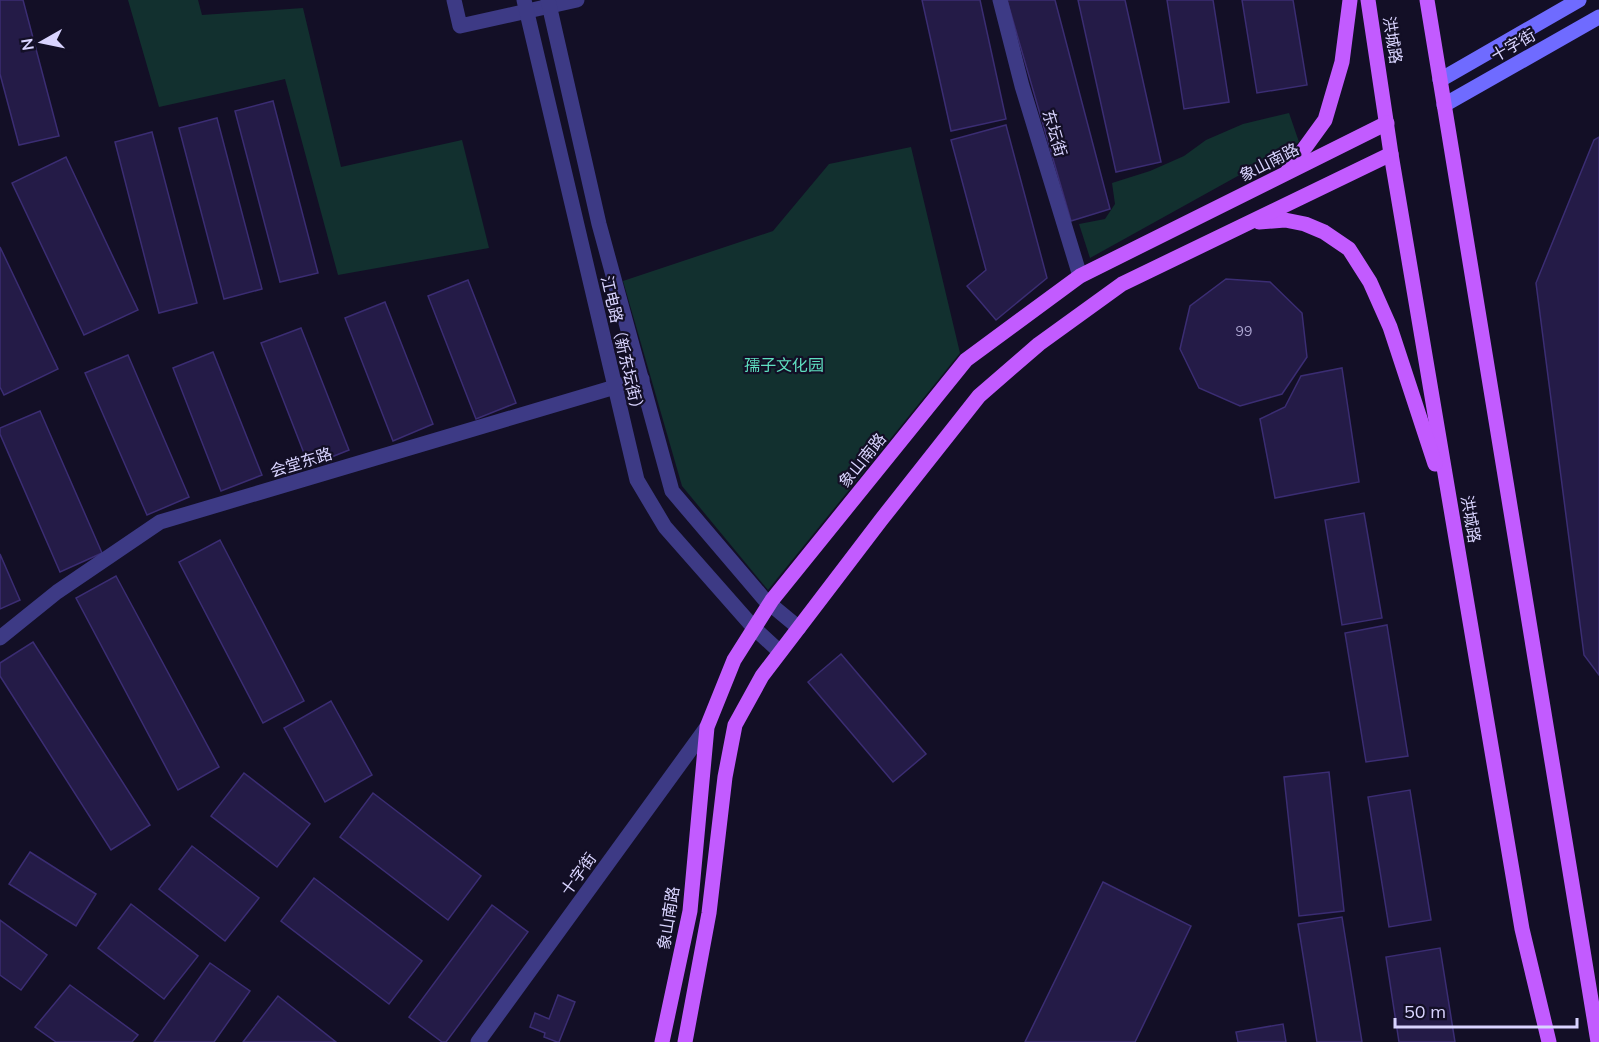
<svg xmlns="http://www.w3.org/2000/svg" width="1599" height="1042" font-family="Mulish,'Noto Sans SC',sans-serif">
<rect width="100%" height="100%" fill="#130f26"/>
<g fill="#12302f">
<path d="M 128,0 L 198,0 L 202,15 L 303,8 L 341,167 L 462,140 L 489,248 L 338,275 L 285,79 L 159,107 Z"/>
<path d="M 1289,113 L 1299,142 L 1090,258 L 1079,224 L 1105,219 L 1115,204 L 1112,183 L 1150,171 L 1184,156 L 1206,140 L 1243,124 Z"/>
<path d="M 911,147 L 960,353 L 768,590 L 682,486 L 623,281 L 773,231 L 829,164 Z"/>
</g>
<g fill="#241b47" stroke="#3b2d73" stroke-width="1.5">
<path d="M 0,0 L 23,0 L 59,136 L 19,145 L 0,74 Z"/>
<path d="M 922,0 L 980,0 L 1006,119 L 951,131 Z"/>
<path d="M 1007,0 L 1055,0 L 1110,209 L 1071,221 Z"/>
<path d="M 1078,0 L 1125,0 L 1161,162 L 1116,172 Z"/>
<path d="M 1167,0 L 1213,0 L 1229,102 L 1184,109 Z"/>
<path d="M 1242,0 L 1293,0 L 1307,85 L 1257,93 Z"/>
<path d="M 273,101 L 318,273 L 280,282 L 235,111 Z"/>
<path d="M 217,118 L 262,289 L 224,299 L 179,128 Z"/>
<path d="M 1006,125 L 1047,278 L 996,320 L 967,286 L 986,270 L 951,140 Z"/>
<path d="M 152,132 L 197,303 L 159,313 L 115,142 Z"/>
<path d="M 1599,137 L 1599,675 L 1584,655 L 1536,283 L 1594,140 Z"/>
<path d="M 66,157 L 138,310 L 84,335 L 12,183 Z"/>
<path d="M 0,247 L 58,369 L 4,395 L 0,387 Z"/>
<path d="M 1226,279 L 1270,282 L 1302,313 L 1307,357 L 1282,394 L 1240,406 L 1199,388 L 1180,349 L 1190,306 Z"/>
<path d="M 468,280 L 516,403 L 476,419 L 428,296 Z"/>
<path d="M 385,302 L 433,424 L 393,441 L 345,318 Z"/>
<path d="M 301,328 L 349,450 L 309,466 L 261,343 Z"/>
<path d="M 213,352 L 262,475 L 221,491 L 173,368 Z"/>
<path d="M 128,355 L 189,497 L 147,515 L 85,373 Z"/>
<path d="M 1342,368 L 1359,482 L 1275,498 L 1260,419 L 1285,407 L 1301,376 Z"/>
<path d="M 40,411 L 102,553 L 60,572 L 0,434 L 0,428 Z"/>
<path d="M 1364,513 L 1382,618 L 1342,625 L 1325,520 Z"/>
<path d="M 220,540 L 304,701 L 263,723 L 179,562 Z"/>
<path d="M 0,554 L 20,600 L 0,609 Z"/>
<path d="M 116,576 L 219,767 L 178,790 L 76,598 Z"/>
<path d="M 1387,625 L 1408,756 L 1366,762 L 1345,633 Z"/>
<path d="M 33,642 L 150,825 L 111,850 L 0,676 L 0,663 Z"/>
<path d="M 841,654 L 926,754 L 893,782 L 808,682 Z"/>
<path d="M 331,701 L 372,775 L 325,802 L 284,728 Z"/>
<path d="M 1329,772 L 1344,911 L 1299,916 L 1284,777 Z"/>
<path d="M 244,773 L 310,824 L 277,867 L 211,816 Z"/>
<path d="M 1410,790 L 1431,920 L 1389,927 L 1368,797 Z"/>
<path d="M 373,793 L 481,876 L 448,920 L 340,837 Z"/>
<path d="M 192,846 L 259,898 L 225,941 L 159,889 Z"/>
<path d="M 30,852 L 96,894 L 76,926 L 9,884 Z"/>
<path d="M 314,878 L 422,961 L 389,1004 L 281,921 Z"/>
<path d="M 1103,882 L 1191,926 L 1135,1042 L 1025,1042 Z"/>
<path d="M 131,904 L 198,956 L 164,999 L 98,948 Z"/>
<path d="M 492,905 L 528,932 L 446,1042 L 442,1042 L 409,1017 Z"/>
<path d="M 1342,917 L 1362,1042 L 1317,1042 L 1298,924 Z"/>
<path d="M 0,920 L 47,955 L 21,990 L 0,975 Z"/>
<path d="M 1440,948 L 1455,1042 L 1399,1042 L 1386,957 Z"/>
<path d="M 210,963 L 250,991 L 214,1042 L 154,1042 Z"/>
<path d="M 70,985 L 138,1035 L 132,1042 L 56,1042 L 35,1027 Z"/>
<path d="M 558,995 L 575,1002 L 559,1042 L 557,1042 L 544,1037 L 545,1033 L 530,1027 L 535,1013 L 549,1019 Z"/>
<path d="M 278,996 L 336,1042 L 243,1042 Z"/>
<path d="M 1283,1024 L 1286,1042 L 1238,1042 L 1236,1032 Z"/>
</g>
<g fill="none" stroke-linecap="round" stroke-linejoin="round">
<g stroke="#3d3a85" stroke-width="15">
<path d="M 454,0 L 460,26 L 577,0"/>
<path d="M 1000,0 L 1022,86 L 1080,276"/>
<path d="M 0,638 L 57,592 L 160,522 L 642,379"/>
</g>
<g stroke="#3d3a85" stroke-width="15">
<path d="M 524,0 L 637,480 L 665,527 L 754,628 L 780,652"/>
<path d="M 548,0 L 599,224 L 672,491 L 764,599 L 799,628"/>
<path d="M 478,1042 L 707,727"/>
</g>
<g stroke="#6f6bff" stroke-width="15">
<path d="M 1440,80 L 1579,0"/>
<path d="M 1444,105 L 1599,17"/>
</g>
<g stroke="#c25bff" stroke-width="15">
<path d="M 1368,0 L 1391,154 L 1522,929 L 1549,1042"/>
<path d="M 1427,0 L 1598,1042"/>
<path d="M 1288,171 L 1325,120 L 1342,62 L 1350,0"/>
<path d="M 1259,222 L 1285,220 L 1305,224 L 1324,232 L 1349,249 L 1370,282 L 1390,327 L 1435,464"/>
<path d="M 662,1042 L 690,911 L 707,727 L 734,660 L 772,600 L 966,360 L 1080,276 L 1387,123"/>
<path d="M 685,1042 L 709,913 L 725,777 L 735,725 L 762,676 L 881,520 L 979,396 L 1039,344 L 1122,284 L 1391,154"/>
</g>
</g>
<g text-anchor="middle" stroke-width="4.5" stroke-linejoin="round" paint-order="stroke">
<g font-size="14" fill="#aca6d1">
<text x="1244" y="336">99</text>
</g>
<g font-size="16" fill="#d9d4ff" stroke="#130f26">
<text transform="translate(1393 40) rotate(81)" y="6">洪城路</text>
<text transform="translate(1513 45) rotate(-30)" y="6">十字街</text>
<text transform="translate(1055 133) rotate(73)" y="6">东坛街</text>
<text transform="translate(1269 162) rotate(-27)" y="6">象山南路</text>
<text transform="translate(623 346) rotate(77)" y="6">江电路（新东坛街）</text>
<text transform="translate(862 460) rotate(-51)" y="6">象山南路</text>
<text transform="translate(301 462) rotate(-17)" y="6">会堂东路</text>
<text transform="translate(1471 519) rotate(80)" y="6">洪城路</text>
<text transform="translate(578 874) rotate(-54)" y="6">十字街</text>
<text transform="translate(668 918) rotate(-81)" y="6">象山南路</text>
</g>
<g font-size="16" fill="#5fe0c0" stroke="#130f26">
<text x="784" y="371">孺子文化园</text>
</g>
</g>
<g transform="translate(42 42) rotate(261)" stroke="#130f26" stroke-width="4.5" paint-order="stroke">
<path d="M0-4.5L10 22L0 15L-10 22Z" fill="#d9d4ff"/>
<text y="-9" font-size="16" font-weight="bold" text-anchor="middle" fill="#d9d4ff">N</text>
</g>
<path d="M1395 1018v9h182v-9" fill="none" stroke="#d9d4ff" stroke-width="3"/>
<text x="1404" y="1018" font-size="18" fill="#d9d4ff" stroke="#130f26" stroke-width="4.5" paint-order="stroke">50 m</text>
</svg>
